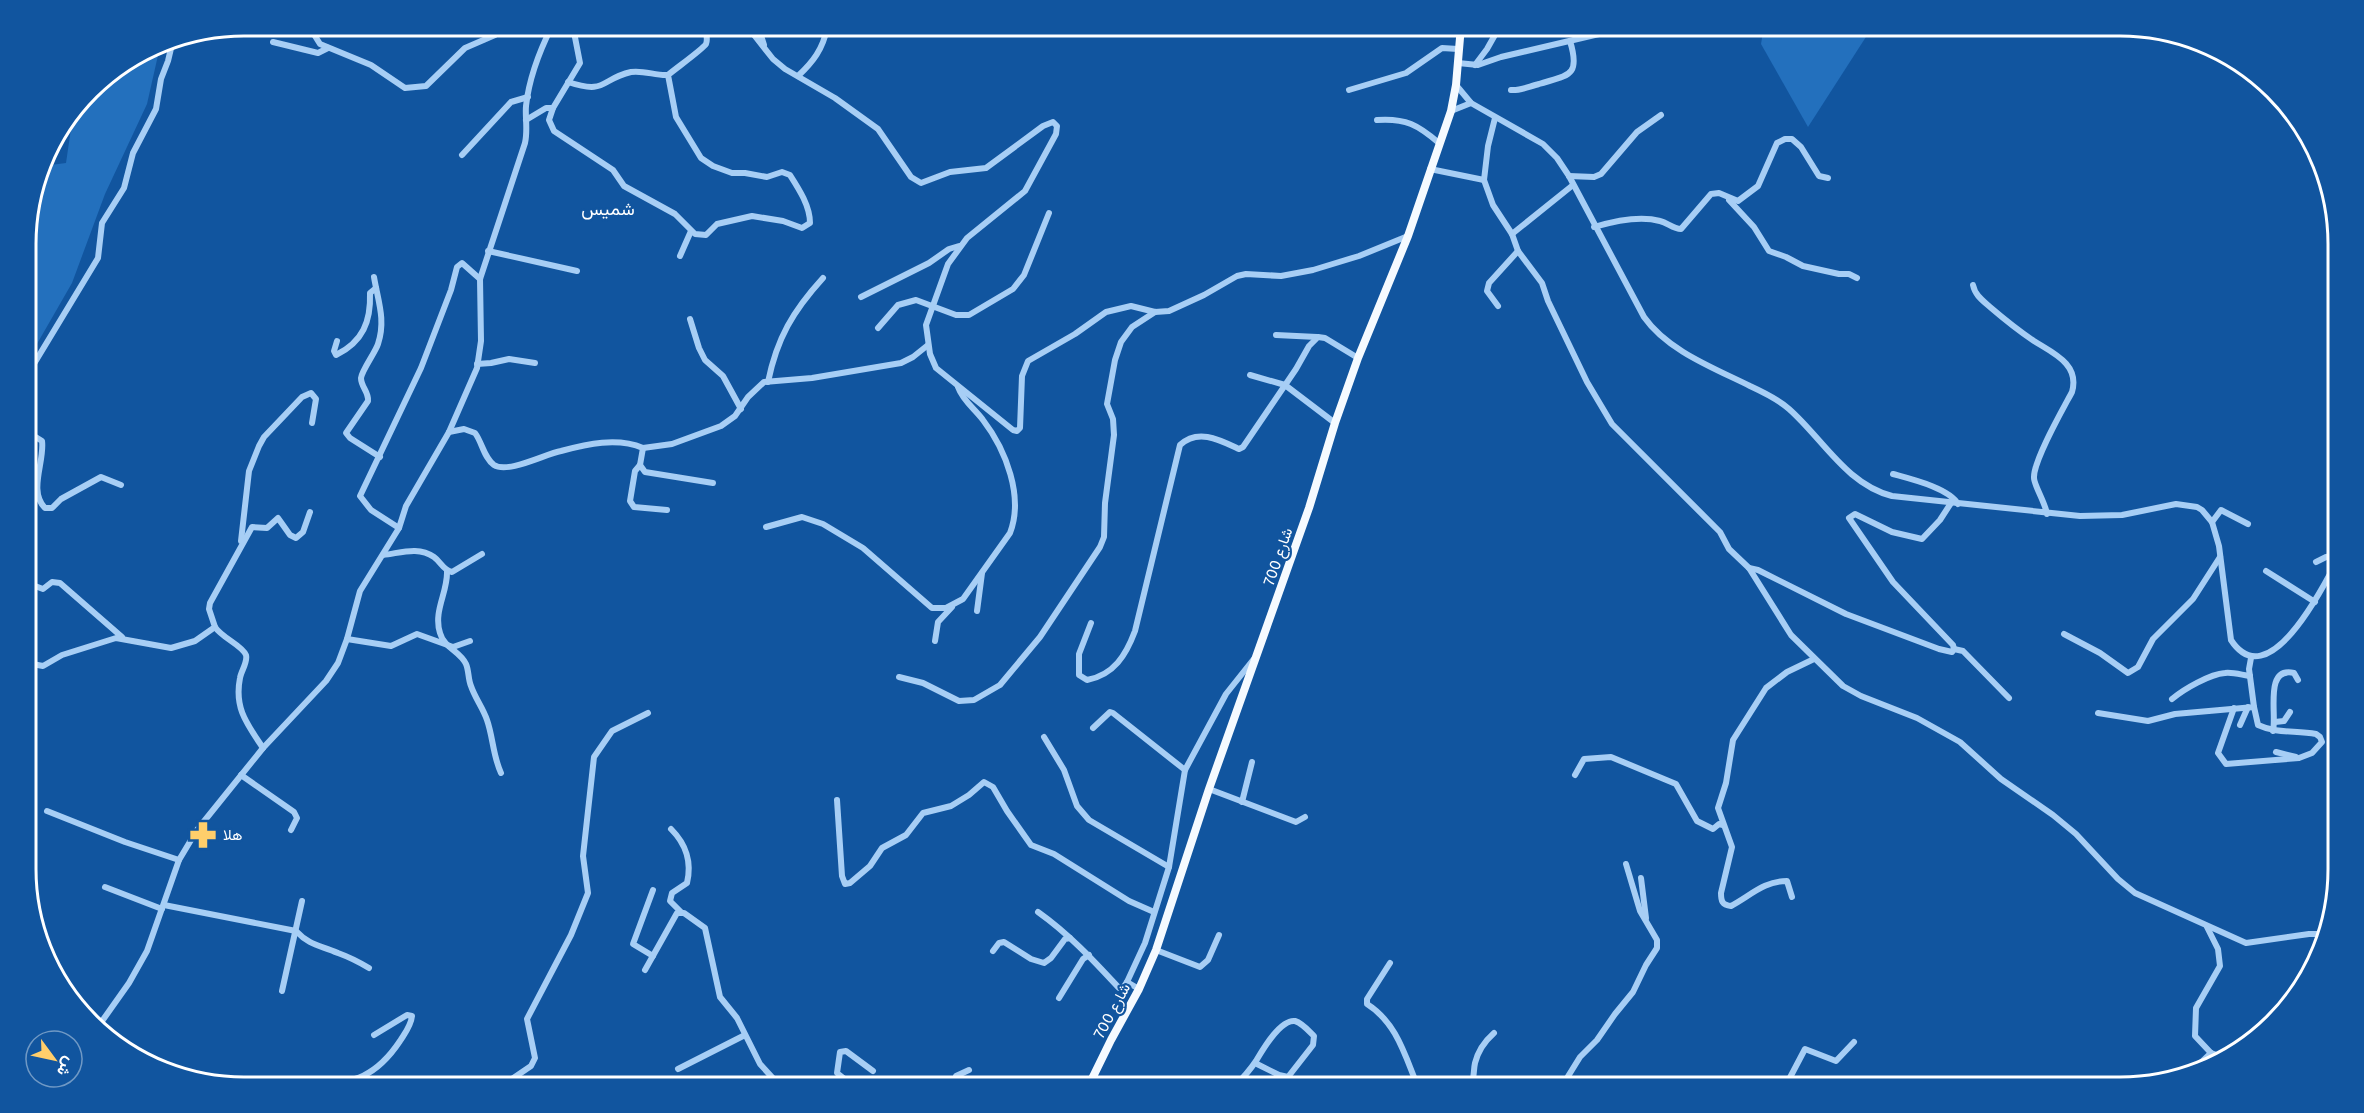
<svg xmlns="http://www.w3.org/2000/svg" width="2364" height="1113" font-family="Overpass,Vazirmatn,sans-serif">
<rect width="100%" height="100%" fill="#11559f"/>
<g fill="#2370bd">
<path d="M 1764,26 L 1873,26 L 1808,127 L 1761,44 Z"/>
<path d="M 161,42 L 147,104 L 105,194 L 72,283 L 26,363 L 26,230 L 43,166 L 66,163 L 73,115 L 100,80 Z"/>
</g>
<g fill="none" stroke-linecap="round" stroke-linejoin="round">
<g stroke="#a7cef5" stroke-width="6">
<path d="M 315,26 L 315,36 L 320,44 L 371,65 L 405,88 L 426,86 L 465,48 L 495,35 L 500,26"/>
<path d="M 747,26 L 773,59 L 785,69 L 835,98 L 878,129 L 911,177 L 921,183 L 950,172 L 986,168 L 1043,126 L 1053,122 L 1057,126 L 1056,134 L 1025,191 L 967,238 L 948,264 L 926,325 L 930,354 L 936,368 L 1013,430 L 1017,431 L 1020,428 L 1022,376 L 1028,361 L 1075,334 L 1106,312 L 1131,306 L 1155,312 L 1169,311 L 1204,295 L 1237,276 L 1246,274 L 1281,276 L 1313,270 L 1359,256 L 1408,236"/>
<path d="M 758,26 L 764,45"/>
<path d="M 1396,33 L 1415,26"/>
<path d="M 273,42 L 318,53 L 328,48"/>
<path d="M 1458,63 L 1478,65 L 1501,57 L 1633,26"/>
<path d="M 1475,65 L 1487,49 L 1500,26"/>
<path d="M 798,76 C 813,62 823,49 827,28"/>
<path d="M 568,82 C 607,95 600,79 631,72 C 644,70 656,76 668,75"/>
<path d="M 1456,85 L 1471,103 L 1543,144 L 1557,158 L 1569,176 L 1644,317 C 1668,351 1714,368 1750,386 C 1763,392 1778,399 1789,409 C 1823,439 1846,484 1892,496 L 2080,516 L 2122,515 L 2176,504 L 2197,507 L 2202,510 L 2212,522 L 2219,546 L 2231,640 C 2268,697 2323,588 2338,559"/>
<path d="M 1349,90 L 1406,73 L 1442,48 L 1458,49"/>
<path d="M 1511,90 C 1520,91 1530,86 1539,84 C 1568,75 1581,77 1570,41"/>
<path d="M 553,108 L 549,120 L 554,131 L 613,170 L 624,186 L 675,214 L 695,234 L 706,235 L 717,224 L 752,216 L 783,221 L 802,228 L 810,223 C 810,206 799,189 790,175 L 782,172 L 767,177 L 745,173 L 732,173 L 713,166 L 701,158 L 676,117 L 668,75 C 675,69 703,49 706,44 C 708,39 706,31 703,26"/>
<path d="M 1451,111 L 1471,103"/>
<path d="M 1495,118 L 1488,146 L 1484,180 L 1493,205 L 1512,234 L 1518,251 L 1542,283 L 1548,301 L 1587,382 L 1612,424 L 1720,532 L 1729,549 L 1749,568 L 1791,635 L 1843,686 L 1861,696 L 1917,718 L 1960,742 L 2001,779 L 2053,815 L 2076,834 L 2118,879 L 2135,893 L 2246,943 L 2309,934 L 2325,934"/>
<path d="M 526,120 L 546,108 L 553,108 L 580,63 L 573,27"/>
<path d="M 1377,120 C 1406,118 1418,125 1439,143"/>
<path d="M 462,155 L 511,102 L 528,97"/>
<path d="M 1430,169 L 1484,180"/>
<path d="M 1569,176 L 1594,177 L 1601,174 L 1637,132 L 1661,115"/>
<path d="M 1729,200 L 1754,227 L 1769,251 L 1786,257 L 1803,266 L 1839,274 L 1849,274 L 1857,278"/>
<path d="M 1594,227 C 1614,221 1639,215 1660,221 C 1668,223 1673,229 1681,229 L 1711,194 L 1719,193 L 1738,201 L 1758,186 L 1777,143 L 1785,139 L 1792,139 L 1801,147 L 1819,176 L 1828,178"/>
<path d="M 1512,234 L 1573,185"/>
<path d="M 488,251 L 577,271"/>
<path d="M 680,256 L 691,231"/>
<path d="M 374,277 C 378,301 386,320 378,344 C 375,353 362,370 361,378 C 361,387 369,392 368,401 L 346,433 L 350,438 L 380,457"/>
<path d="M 1973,285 C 1975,295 1982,300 1990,307 C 2004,319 2019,331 2034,341 C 2053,353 2080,364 2072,392 C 2063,409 2033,461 2034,478 C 2034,485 2045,502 2047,514"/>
<path d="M 861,297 L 929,263 L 949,249 L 959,246"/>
<path d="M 1498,306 L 1487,291 L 1489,283 L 1518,251"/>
<path d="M 690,319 L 699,348 L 705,360 L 723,376 L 741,409"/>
<path d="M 878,328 L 898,305 L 916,300 L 956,315 L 969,315 L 1013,289 L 1024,275 L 1049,213"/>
<path d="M 1276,335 L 1317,337"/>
<path d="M 337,341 L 334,351 L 336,355 C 363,342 371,321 370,293 L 376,288"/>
<path d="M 477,364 L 491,363 L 509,359 L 535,363"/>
<path d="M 1250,375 L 1285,385 L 1335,423"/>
<path d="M 26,377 L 98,258 L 102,223 L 124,188 L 133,153 L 156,109 L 161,79 L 168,61 L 173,40"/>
<path d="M 768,382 C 777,338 793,311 823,278"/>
<path d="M 26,431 L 42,441 C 45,461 28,491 45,508 L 52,508 L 61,499 L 101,477 L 121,485"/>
<path d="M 449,432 L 477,368 L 481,341 L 480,279 L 525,143 C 528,130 525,118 526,106 C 529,78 540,50 552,26"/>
<path d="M 643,448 L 672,444 L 721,426 L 735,416 L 748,397 L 764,382 L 812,378 L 901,363 L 913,357 L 928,345"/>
<path d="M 640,465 L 635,471 L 630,501 L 634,507 L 667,510"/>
<path d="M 1893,474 C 1911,479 1949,488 1958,504"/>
<path d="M 2212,522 L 2221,510 L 2248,524"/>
<path d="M 766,527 L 802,517 L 823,524 L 863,548 L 932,608 L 946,608 L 963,599 L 1010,533 C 1024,497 1006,450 983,420 C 975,409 963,401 958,387"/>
<path d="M 399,528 L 371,510 L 360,496 L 421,368 L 451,290 L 457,267 L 462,263 L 480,279"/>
<path d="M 241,541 L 249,471 L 259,446 L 264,437 L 302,397 L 311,393 L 316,399 L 312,423"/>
<path d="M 383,555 C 401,553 418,546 434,557 C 441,562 443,570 452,572 L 482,554"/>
<path d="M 2316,562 L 2326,557 L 2338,555"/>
<path d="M 1749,568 L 1758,570 L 1846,614 L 1939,649 L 1952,652 L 1954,649 L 1953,645 L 1893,582 L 1849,518 L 1855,514 L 1892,532 L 1922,539 L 1940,520 L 1951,503"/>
<path d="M 447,571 C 448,592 433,611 440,633 C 444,648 460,651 466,664 C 469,671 468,679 471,686 C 475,698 483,708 487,720 C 493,737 493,756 501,773"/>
<path d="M 2266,571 L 2315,602"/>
<path d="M 2331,574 L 2332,615 L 2338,629"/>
<path d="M 27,583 L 43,589 L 52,582 L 60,583 L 122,637"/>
<path d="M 977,611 L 982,573"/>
<path d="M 1091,623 L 1079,654 L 1079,675 L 1087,680 C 1114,675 1126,655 1135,631 L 1180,445 C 1198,428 1220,440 1239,449 L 1243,447 L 1296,369 L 1309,346 L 1318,337 L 1325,338 L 1358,358"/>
<path d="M 215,627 C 222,638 242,645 246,655 C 248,662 241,671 240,678 C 234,708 247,724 263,748"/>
<path d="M 2064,634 L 2100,653 L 2128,673 L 2138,667 L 2153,639 L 2193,599 L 2220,557"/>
<path d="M 347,639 L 391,646 L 417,634 L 453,647 L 470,641"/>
<path d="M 935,641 L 938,622 L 952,607"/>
<path d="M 1954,649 L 1963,651 L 2009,698"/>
<path d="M 27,663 L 43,666 L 62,655 L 116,638 L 171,648 L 195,641 L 215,627 L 209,609 L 210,603 L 252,527 L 267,528 L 278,518 L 290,535 L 296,538 L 303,532 L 310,512"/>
<path d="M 899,677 L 923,683 L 959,701 L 974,700 L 1000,685 L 1040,637 L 1100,547 L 1104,537 L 1105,503 L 1114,435 L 1113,419 L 1107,404 L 1115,360 L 1121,342 L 1132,327 L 1155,312"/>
<path d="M 2172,699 C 2184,689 2210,674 2225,673 C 2233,672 2242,675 2250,676"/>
<path d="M 2234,708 L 2218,753 L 2226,764 L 2299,758 L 2312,753 L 2322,742 L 2320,737 L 2316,734 C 2296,730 2277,734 2258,725 L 2254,707"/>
<path d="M 2098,713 L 2148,721 L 2175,714 L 2254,707 L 2249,669 L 2251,658"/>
<path d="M 2275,722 L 2284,721 L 2290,712"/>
<path d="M 2240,725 L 2248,707"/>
<path d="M 1093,728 L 1110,712 L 1113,713 L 1185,770"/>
<path d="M 2273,731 C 2277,714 2264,666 2294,673 L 2298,680"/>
<path d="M 1044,737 L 1064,770 L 1077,806 L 1089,820 L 1169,867"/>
<path d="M 2276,752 L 2296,757"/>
<path d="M 241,775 L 294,812 L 297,818 L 291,830"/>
<path d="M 1575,775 L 1584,759 L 1611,757 L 1676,784 L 1697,821 L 1713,829 L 1719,824 L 1723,825"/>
<path d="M 1209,789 L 1296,822 L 1305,817"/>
<path d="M 837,800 L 842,876 L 845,884 L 850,883 L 870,866 L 882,848 L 906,835 L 923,813 L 951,806 L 969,795 L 984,782 L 993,787 L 1007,811 L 1031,845 L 1054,854 L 1129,901 L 1154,912"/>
<path d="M 1242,802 L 1252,762"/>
<path d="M 47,811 L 125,842 L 179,860"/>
<path d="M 671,829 C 686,844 692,862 687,883 L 672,893 L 670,901 L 681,912"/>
<path d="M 1641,878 L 1646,918"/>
<path d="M 105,887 L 162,909"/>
<path d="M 653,890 L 633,944 L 653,956"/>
<path d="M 1792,897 L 1787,881 C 1764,881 1750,896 1731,906 C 1722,905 1721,901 1721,893 L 1732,847 L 1718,808 L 1726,783 L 1733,740 L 1766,688 L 1787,672 L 1814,659"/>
<path d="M 164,905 L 296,931 C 310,946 320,945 338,953 C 349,957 359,962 369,968"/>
<path d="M 1038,912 C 1069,934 1093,960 1119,988 L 1123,988 L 1127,982"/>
<path d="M 2207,927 L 2218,949 L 2220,966 L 2196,1008 L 2195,1036 L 2211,1053 L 2225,1058"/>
<path d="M 1156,950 L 1200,967 L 1208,960 L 1219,935"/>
<path d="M 993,951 L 999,943 L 1004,942 L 1031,959 L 1044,963 L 1051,958 L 1065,939 L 1070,938"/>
<path d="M 1390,963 L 1367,999 L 1367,1004 C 1397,1023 1405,1056 1418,1087"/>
<path d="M 645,970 L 677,913 L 684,913 L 705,928 L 720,997 L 737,1018 L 760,1064 L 781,1087"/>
<path d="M 1139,989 L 1127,982 L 1145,943 L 1169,867 L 1185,770 L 1226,694 L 1253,660"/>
<path d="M 282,991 L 302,901"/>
<path d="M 1059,998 L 1083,959 L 1089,955"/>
<path d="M 100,1024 L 129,983 L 147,951 L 179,860 L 197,830 L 263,748 L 326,681 L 338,663 L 347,639 L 360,591 L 399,528 L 406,506 L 449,432 L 464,429 L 475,433 C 482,442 484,458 494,465 C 508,474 545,454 561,451 C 587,444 617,437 643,448 L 640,465 L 645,472 L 713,483"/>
<path d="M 2211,1053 L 2213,1065"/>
<path d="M 678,1069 L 745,1035"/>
<path d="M 2186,1077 L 2211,1053"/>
<path d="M 1475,1079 L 1489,1087"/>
<path d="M 314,1087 C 355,1082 376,1077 400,1041 C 405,1033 411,1026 412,1016 L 407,1015 L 374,1035"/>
<path d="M 500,1087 L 531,1066 L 535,1058 L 527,1019 L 571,935 L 588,893 L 583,856 L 594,757 L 612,731 L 648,713"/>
<path d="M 855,1087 L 837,1073 L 840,1052 L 846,1051 L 873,1071"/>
<path d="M 956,1087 L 954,1081 L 956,1076 L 969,1070"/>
<path d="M 1234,1087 C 1241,1080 1250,1070 1256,1061 C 1262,1051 1280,1019 1295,1021 C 1302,1023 1309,1031 1314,1036 L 1313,1045 L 1288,1077 L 1279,1075 L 1255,1063"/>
<path d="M 1470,1087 C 1475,1078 1473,1072 1475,1063 C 1478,1051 1485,1041 1494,1033"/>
<path d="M 1559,1087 L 1567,1078 L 1580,1057 L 1597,1040 L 1615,1014 L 1633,992 L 1646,965 L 1657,948 L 1657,940 L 1640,911 L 1626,864"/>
<path d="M 1785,1087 L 1805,1049 L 1836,1061 L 1854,1042"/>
</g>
<path stroke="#f5faff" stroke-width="8" d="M 1088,1087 L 1111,1040 L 1139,989 L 1156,950 L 1209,789 L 1309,508 L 1335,423 L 1358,358 L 1408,236 L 1451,111 L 1456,85 L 1461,26"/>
</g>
<defs>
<symbol id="pharmacy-bare" viewBox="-9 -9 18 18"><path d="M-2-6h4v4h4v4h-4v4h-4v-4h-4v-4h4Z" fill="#ffce6b" stroke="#11559f" stroke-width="2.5" paint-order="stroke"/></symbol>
</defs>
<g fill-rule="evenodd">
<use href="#pharmacy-bare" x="184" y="816" width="38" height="38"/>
</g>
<g text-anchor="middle" stroke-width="4.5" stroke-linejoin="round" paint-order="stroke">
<g font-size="15" fill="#fff" stroke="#11559f">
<text transform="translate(1278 557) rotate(-71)" y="5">شارع 700</text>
<text transform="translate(1112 1011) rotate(-62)" y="5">شارع 700</text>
</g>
<g font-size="15" fill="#fff" stroke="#11559f" text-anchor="start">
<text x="223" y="840">هلا</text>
</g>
<g font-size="18" fill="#fff" stroke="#11559f">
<text x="608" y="215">شميس</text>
</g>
</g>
<path d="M0 0H2364V1113H0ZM244 36H2120A208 208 0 0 1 2328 244V869A208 208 0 0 1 2120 1077H244A208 208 0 0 1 36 869V244A208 208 0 0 1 244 36Z" fill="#11559f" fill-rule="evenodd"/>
<path fill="none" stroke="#fff" stroke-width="3" d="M244 36H2120A208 208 0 0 1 2328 244V869A208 208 0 0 1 2120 1077H244A208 208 0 0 1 36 869V244A208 208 0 0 1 244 36Z"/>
<g transform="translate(54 1059) rotate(123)"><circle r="28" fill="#11559f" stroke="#7099c5" stroke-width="1.5"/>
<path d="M0-4.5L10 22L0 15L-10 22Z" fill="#ffce6b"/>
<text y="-9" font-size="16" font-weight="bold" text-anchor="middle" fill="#ffffff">ش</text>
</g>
</svg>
